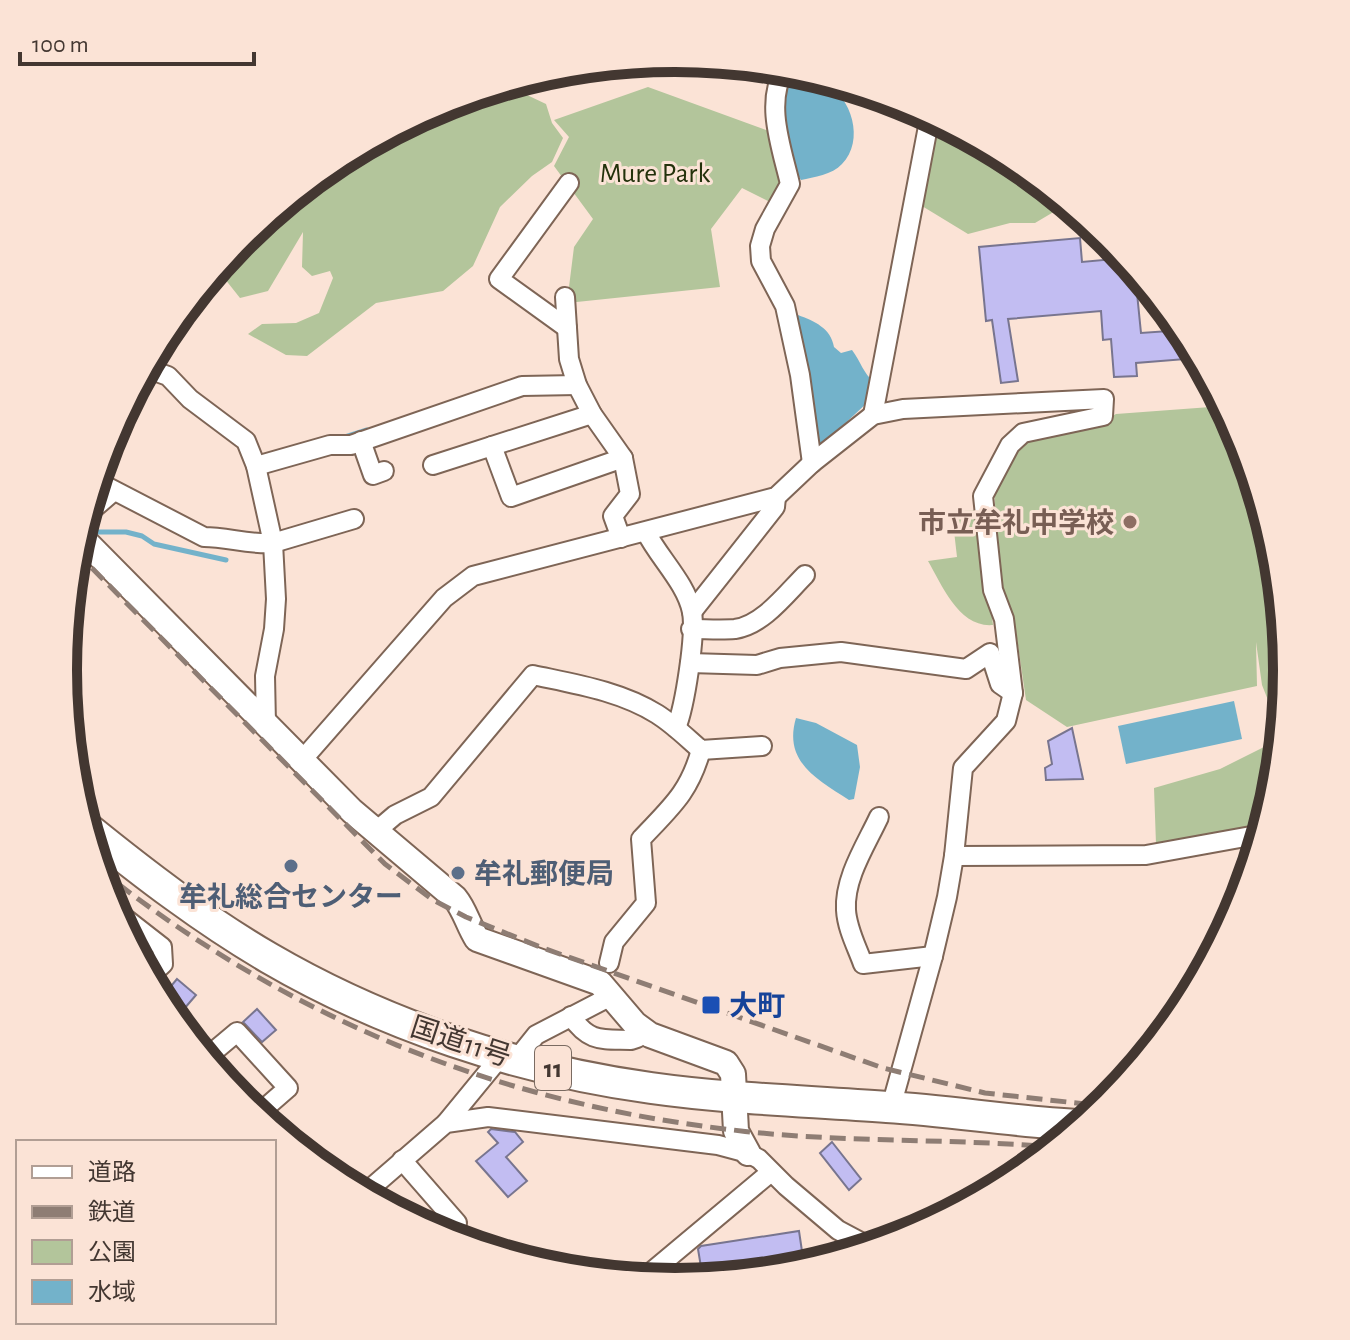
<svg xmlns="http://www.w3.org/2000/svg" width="1350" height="1340" font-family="'Alegreya Sans','Noto Sans JP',sans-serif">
<rect width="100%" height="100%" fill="#fbe3d6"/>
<g fill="#b3c59b">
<path d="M 517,82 L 527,95 L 546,104 L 552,123 L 563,138 L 552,162 L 532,176 L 500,207 L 473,266 L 443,291 L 376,303 L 307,356 L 286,355 L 248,334 L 262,324 L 296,323 L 319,313 L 333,278 L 330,271 L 312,276 L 302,267 L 303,232 L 268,291 L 240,298 L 217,269 C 286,185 388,120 490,90 L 497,93 Z"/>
<path d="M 648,87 L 774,133 L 784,183 L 770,202 L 742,188 L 711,229 L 720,287 L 567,303 L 574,247 L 593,219 L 554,166 L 569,137 L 554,120 Z"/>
<path d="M 938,120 L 1015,161 L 1067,204 L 1035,223 L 1010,223 L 968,234 L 922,206 Z"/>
<path d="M 1224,406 C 1241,437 1252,464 1253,499 L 1255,485 L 1275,551 L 1287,670 L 1281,733 L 1262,685 L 1256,642 L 1257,686 L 1067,727 L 1026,700 L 1014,618 L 1002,585 L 994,492 L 1008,462 L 1026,443 L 1042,437 L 1094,427 L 1116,414 Z"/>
<path d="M 978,510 L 993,625 C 959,628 942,585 928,561 L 957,557 L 954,531 L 957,511 Z"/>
<path d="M 1280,739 L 1275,790 L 1265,824 L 1156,844 L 1154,788 L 1220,769 Z"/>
</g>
<g fill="#73b2ca">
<path d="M 799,81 C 807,81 816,80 824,83 C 852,96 865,141 842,164 C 832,175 814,177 801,180 L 792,165 L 780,95 L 782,84 Z"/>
<path d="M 798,315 C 814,321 831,328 834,347 L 841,353 L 852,350 C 861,362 863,373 874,382 L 869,401 L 821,446 L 817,445 L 792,321 Z"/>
<path d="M 1234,701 L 1242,739 L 1126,764 L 1118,726 Z"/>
<path d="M 796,718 L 816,723 L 857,745 L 860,767 L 854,799 L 849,800 C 817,779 783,762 796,718 Z"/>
</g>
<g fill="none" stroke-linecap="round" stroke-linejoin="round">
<g stroke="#73b2ca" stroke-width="5">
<path d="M 345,437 L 367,430"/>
<path d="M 89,532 L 126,532 L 142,536 L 154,544 L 226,560"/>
</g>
</g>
<g fill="#c2bdf2" stroke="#78758f" stroke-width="2">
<path d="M 1080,238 L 1082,262 L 1125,258 L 1144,282 L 1136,283 L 1141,333 L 1183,330 L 1199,358 L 1136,363 L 1137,376 L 1114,377 L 1111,339 L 1103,340 L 1101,311 L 1008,319 L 1018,381 L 1001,383 L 992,320 L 986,321 L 979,247 Z"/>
<path d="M 1072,728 L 1083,779 L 1046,780 L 1045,768 L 1052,764 L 1048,741 Z"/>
<path d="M 177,979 L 196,995 L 184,1009 L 175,1001 L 167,1011 L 160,999 Z"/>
<path d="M 257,1009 L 276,1030 L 262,1042 L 243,1022 Z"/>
<path d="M 491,1129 L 515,1132 L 523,1142 L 506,1157 L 527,1181 L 508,1197 L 476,1161 L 498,1143 L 488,1132 Z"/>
<path d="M 832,1142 L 861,1179 L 849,1190 L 820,1153 Z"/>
<path d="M 799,1231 L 803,1258 L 702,1273 L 698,1249 L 701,1246 Z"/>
</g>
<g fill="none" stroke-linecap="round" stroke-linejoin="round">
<defs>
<g id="minor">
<path d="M 785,69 C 764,102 782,149 790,184 L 765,229 L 760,246 L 761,261 L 785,306 L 800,375 L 812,463"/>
<path d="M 565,297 L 569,359 L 577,385 L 592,414 L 623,458 L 630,494 L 613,516 L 621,538"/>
<path d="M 567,328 L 499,279 L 569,183"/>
<path d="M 148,364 L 154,371 L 168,376 L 190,399 L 246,441 L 256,466 L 273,543 L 276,599 L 274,629 L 265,676 L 266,724"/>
<path d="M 873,415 L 930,116"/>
<path d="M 361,441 L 373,475 L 384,471"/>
<path d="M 492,446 L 511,497 L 623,458"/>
<path d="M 433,465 L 592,414"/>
<path d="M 256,466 L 330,445 L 351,445 L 522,386 L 577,385"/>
<path d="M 96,481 L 204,537 C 227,537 250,545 273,543 L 354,519"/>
<path d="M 86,515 L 114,491"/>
<path d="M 646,532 C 659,558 686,583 692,612 C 696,635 685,706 676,728"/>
<path d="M 692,612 L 775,507 L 776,497"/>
<path d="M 691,629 C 705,629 721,630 735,629 C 763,625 786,594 805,575"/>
<path d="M 690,663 L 757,665 L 780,658 L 841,652 L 966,669 L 990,653 L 1000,684 L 1013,693"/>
<path d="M 303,759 L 444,598 L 473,576 L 776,497 L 812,463 L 873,415 L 903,409 L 1104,399 L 1103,416 L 1023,433 L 1010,445 L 983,496 L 993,590 L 1004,619 L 1013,693 L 1006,721 L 963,768 L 954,856 L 947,897 L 933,956 L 891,1107"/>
<path d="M 879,817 C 866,845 844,878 846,910 C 847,929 857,947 863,964 L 933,956"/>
<path d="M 375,832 L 395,815 L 431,797 L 533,675 C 575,684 620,691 657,714 C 673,724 687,738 701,750 L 762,746"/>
<path d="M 954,856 L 1146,855 L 1262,834"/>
<path d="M 112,908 L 162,947 L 163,964 L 149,977"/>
<path d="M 609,963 L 614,942 L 646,903 L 641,839 C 671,807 689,793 701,750"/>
<path d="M 571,1016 C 589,1043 602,1039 631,1040 L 637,1038 L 643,1030"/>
<path d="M 206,1058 L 237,1032 L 288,1088 L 257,1115"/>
<path d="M 516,1060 L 536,1035 L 611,996"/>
<path d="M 446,1123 L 501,1056"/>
<path d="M 402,1160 L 457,1223"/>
<path d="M 364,1194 L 446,1123 L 488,1117 L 718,1145 L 748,1153 L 759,1159 L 786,1186 L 838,1230 L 870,1247"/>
<path d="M 643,1279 L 771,1172"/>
</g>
<path id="tertiary" d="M 79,535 L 352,811 L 455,898 C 465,910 468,925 477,939 L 600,983 L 635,1024 L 650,1035 L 726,1063 L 733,1074 L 736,1131 L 748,1153"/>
<path id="trunk" d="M 86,827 C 144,874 204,920 269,958 C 384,1025 519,1070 651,1088 C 729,1099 808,1101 887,1107 C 952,1111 1015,1122 1080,1125"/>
</defs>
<use href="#minor" stroke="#7e6556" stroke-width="22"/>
<use href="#tertiary" stroke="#7e6556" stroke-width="28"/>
<use href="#trunk" stroke="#7e6556" stroke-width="34"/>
<use href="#minor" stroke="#fff" stroke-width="18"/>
<use href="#tertiary" stroke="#fff" stroke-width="24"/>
<use href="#trunk" stroke="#fff" stroke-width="30"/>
<g stroke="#8e7d74" stroke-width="5" stroke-dasharray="16 8" stroke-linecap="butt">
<path d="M 75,551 L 385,864 L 433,900 L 466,917 L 540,947 L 883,1068 L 985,1093 L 1104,1106"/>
<path d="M 99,869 C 288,1019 494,1102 733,1130 C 839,1143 947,1138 1053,1147"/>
</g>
</g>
<circle fill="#8d6e63" stroke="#fbe3d6" stroke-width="3" cx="1130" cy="522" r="8"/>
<g fill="#5c6f8a" stroke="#fbe3d6" stroke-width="3">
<circle cx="291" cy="866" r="8"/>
<circle cx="458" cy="873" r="8"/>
</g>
<rect fill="#1a4fb4" stroke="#fbe3d6" stroke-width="3" x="701" y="995" width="20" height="20" rx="4"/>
<g text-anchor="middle" stroke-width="6" stroke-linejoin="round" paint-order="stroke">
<rect fill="#fbe3d6" stroke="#7a6b62" stroke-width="2" x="535" y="1046" width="36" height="44" rx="6"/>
<g font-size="26" font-weight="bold" fill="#433731">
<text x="553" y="1077">11</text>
</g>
<g font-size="28" fill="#23310b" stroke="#fbe3d6">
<text x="655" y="182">Mure Park</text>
</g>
<g font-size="28" font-weight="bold" fill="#785e54" stroke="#fbe3d6" text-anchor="end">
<text x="1114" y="532">市立牟礼中学校</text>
</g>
<g font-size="28" font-weight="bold" fill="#4e5e75" stroke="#fbe3d6" text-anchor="start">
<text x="474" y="883">牟礼郵便局</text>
<text x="291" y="906" text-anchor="middle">牟礼総合センター</text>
</g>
<g font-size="28" font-weight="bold" fill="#164399" stroke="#fbe3d6" text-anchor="start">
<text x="729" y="1015">大町</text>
</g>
<g font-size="28" fill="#433731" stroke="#fbe3d6">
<text transform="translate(461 1041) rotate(18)" y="10">国道11号</text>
</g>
</g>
<path d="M0 0H1350V1340H0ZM77 670a598 598 0 1 1 1196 0a598 598 0 1 1-1196 0Z" fill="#fbe3d6" fill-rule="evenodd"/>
<path fill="none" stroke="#433731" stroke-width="10" d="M77 670a598 598 0 1 1 1196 0a598 598 0 1 1-1196 0Z"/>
<rect x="16" y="1140" width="260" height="184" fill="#fbe3d6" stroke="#b19e94" stroke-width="2"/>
<rect x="32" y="1166" width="40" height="12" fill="#ffffff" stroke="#b19e94" stroke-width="2"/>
<text x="88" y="1180" font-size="24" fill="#433731">道路</text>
<rect x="32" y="1206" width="40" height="12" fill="#8e7d74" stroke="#b19e94" stroke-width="2"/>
<text x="88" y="1220" font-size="24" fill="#433731">鉄道</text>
<rect x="32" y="1240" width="40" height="24" fill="#b3c59b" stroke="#b19e94" stroke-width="2"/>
<text x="88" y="1260" font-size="24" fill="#433731">公園</text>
<rect x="32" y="1280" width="40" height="24" fill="#73b2ca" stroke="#b19e94" stroke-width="2"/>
<text x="88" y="1300" font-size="24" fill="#433731">水域</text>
<path d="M20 52v12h234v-12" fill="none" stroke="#433731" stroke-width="4"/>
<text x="32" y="52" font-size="24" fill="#433731" stroke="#fbe3d6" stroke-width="6" paint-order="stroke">100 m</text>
</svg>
